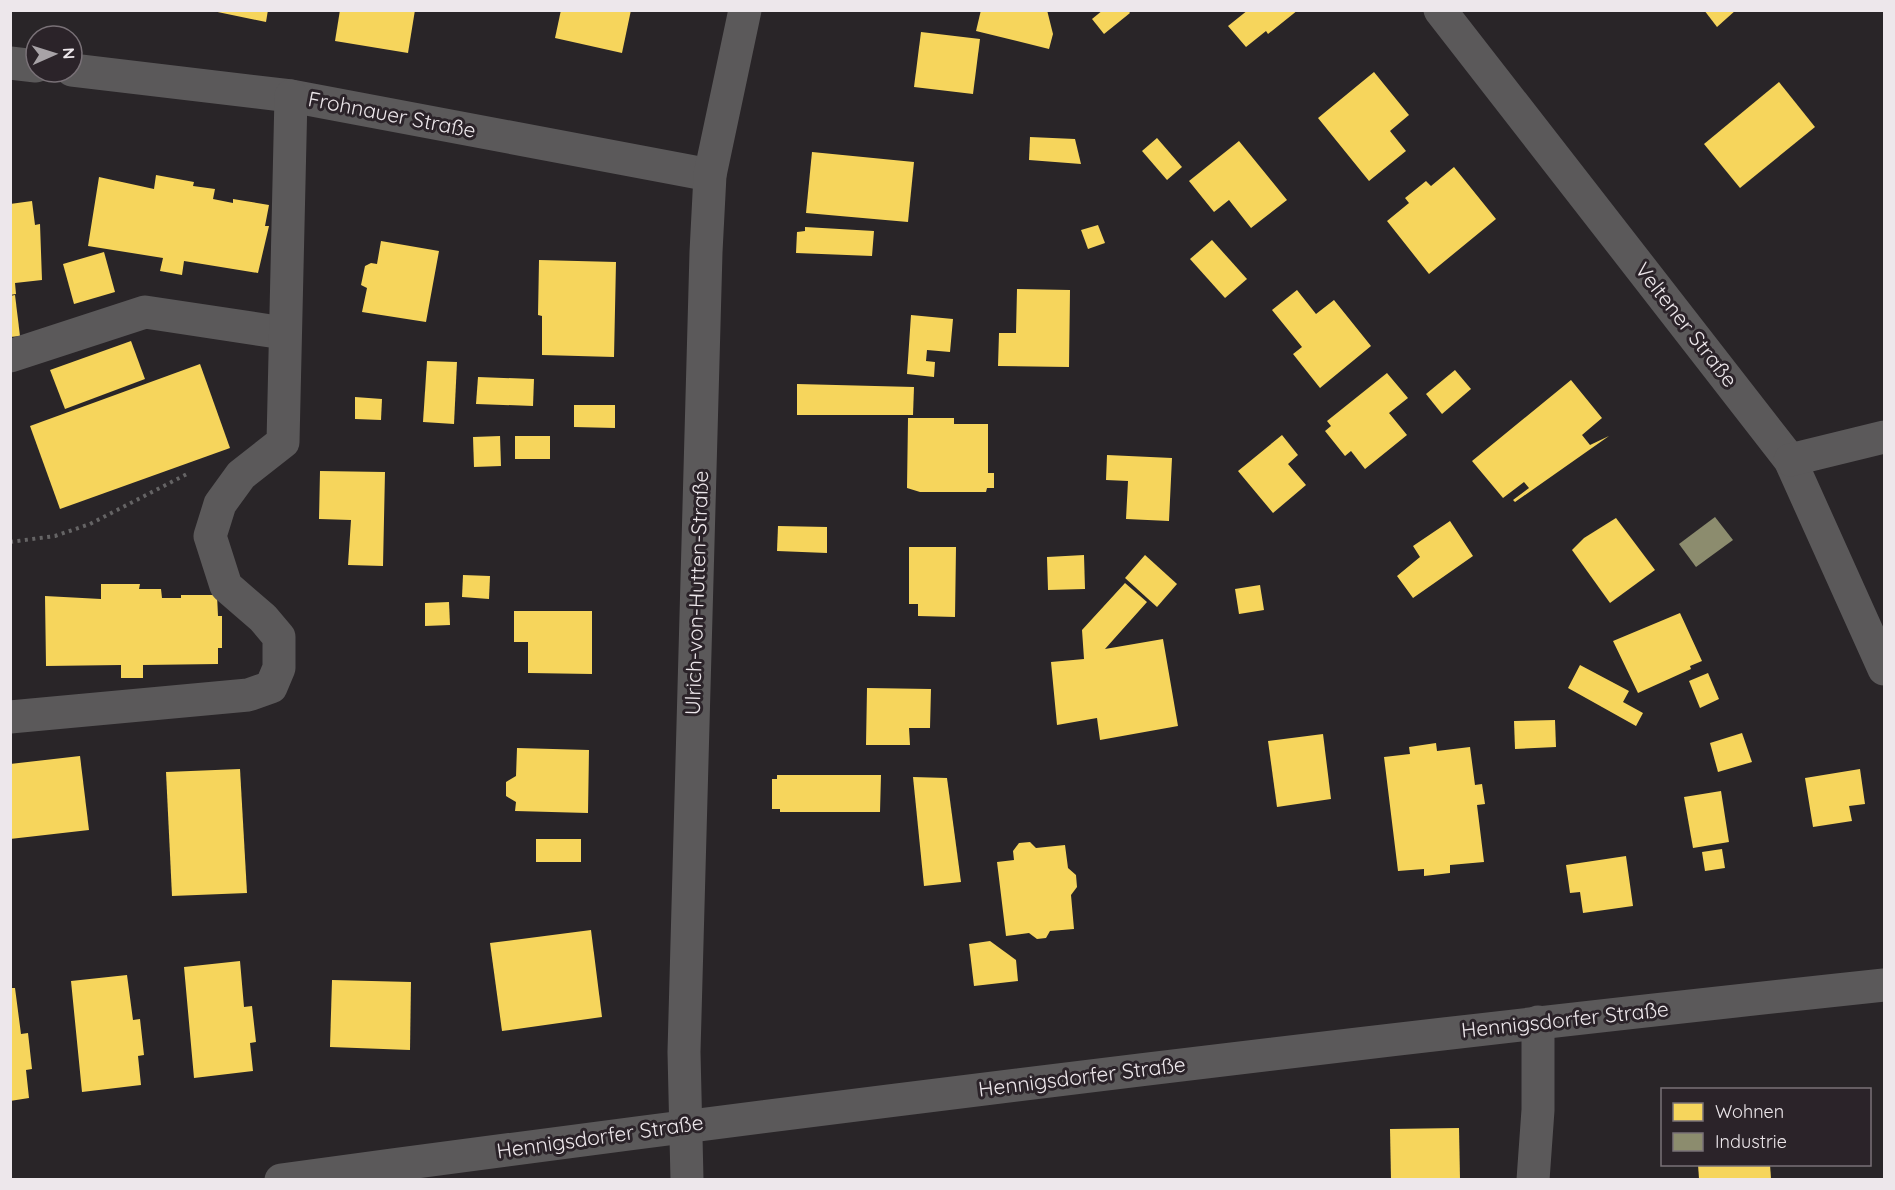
<svg xmlns="http://www.w3.org/2000/svg" width="1895" height="1190" font-family="Quicksand,sans-serif">
<rect width="100%" height="100%" fill="#292528"/>
<g fill="#f6d55c">
<path d="M 208,10 L 268,10 L 266,22 Z"/>
<path d="M 340,10 L 415,10 L 408,53 L 335,41 Z"/>
<path d="M 561,10 L 631,10 L 622,53 L 555,38 Z"/>
<path d="M 981,10 L 1047,10 L 1053,34 L 1049,49 L 976,31 Z"/>
<path d="M 1103,10 L 1128,10 L 1130,13 L 1104,34 L 1092,19 Z"/>
<path d="M 1248,10 L 1298,10 L 1268,34 L 1266,31 L 1246,47 L 1228,26 Z"/>
<path d="M 1704,10 L 1736,10 L 1717,27 Z"/>
<path d="M 921,32 L 980,39 L 973,94 L 914,87 Z"/>
<path d="M 1374,72 L 1409,115 L 1390,131 L 1406,151 L 1369,181 L 1318,118 Z"/>
<path d="M 1779,82 L 1815,127 L 1740,188 L 1704,144 Z"/>
<path d="M 1030,137 L 1075,139 L 1081,164 L 1029,160 Z"/>
<path d="M 1157,138 L 1182,167 L 1167,180 L 1142,151 Z"/>
<path d="M 1239,141 L 1287,200 L 1251,228 L 1229,200 L 1214,212 L 1189,181 Z"/>
<path d="M 812,152 L 914,162 L 908,222 L 806,213 Z"/>
<path d="M 1454,167 L 1496,219 L 1429,274 L 1387,221 L 1409,203 L 1405,198 L 1426,181 L 1431,186 Z"/>
<path d="M 156,175 L 194,182 L 193,186 L 215,189 L 213,199 L 233,203 L 233,199 L 269,205 L 265,226 L 269,226 L 258,273 L 184,261 L 182,275 L 160,271 L 163,258 L 88,246 L 99,177 L 154,189 Z"/>
<path d="M 32,201 L 35,225 L 40,224 L 42,280 L 15,283 L 16,294 L 10,295 L 10,204 Z"/>
<path d="M 1098,225 L 1105,243 L 1088,249 L 1081,230 Z"/>
<path d="M 805,227 L 874,231 L 872,256 L 796,253 L 797,232 L 805,231 Z"/>
<path d="M 1212,240 L 1247,279 L 1225,298 L 1190,259 Z"/>
<path d="M 381,241 L 439,251 L 426,322 L 362,312 L 367,288 L 361,285 L 365,266 L 371,263 L 377,264 Z"/>
<path d="M 104,252 L 115,292 L 74,304 L 63,264 Z"/>
<path d="M 539,260 L 616,262 L 614,357 L 542,355 L 542,316 L 538,315 Z"/>
<path d="M 1017,289 L 1070,290 L 1069,367 L 998,366 L 999,333 L 1016,333 Z"/>
<path d="M 1297,290 L 1316,314 L 1334,300 L 1371,346 L 1320,388 L 1293,354 L 1302,347 L 1272,310 Z"/>
<path d="M 15,295 L 20,336 L 10,337 L 10,296 Z"/>
<path d="M 911,315 L 953,319 L 950,352 L 927,350 L 926,361 L 935,362 L 934,377 L 907,374 Z"/>
<path d="M 131,341 L 145,379 L 65,409 L 50,370 Z"/>
<path d="M 427,361 L 457,362 L 454,424 L 423,422 Z"/>
<path d="M 200,364 L 230,448 L 60,509 L 30,426 Z"/>
<path d="M 1455,370 L 1471,389 L 1442,414 L 1426,394 Z"/>
<path d="M 1387,373 L 1408,398 L 1389,413 L 1407,435 L 1365,469 L 1351,451 L 1345,456 L 1325,431 L 1331,426 L 1327,421 Z"/>
<path d="M 478,377 L 534,379 L 533,406 L 476,404 Z"/>
<path d="M 1571,380 L 1602,418 L 1582,435 L 1590,445 L 1609,436 L 1515,502 L 1513,500 L 1529,488 L 1524,482 L 1503,498 L 1472,461 Z"/>
<path d="M 797,384 L 914,387 L 913,415 L 797,415 Z"/>
<path d="M 355,397 L 382,399 L 381,420 L 355,419 Z"/>
<path d="M 574,405 L 615,405 L 615,428 L 574,427 Z"/>
<path d="M 908,418 L 954,418 L 954,424 L 988,424 L 988,473 L 994,473 L 994,488 L 987,488 L 986,492 L 920,492 L 907,488 Z"/>
<path d="M 1282,435 L 1298,455 L 1288,464 L 1306,485 L 1273,513 L 1238,471 Z"/>
<path d="M 500,436 L 501,466 L 474,467 L 473,437 Z"/>
<rect x="515" y="436" width="35" height="23"/>
<path d="M 1107,455 L 1172,458 L 1169,521 L 1126,519 L 1128,481 L 1106,480 Z"/>
<path d="M 320,471 L 385,472 L 383,566 L 348,565 L 351,520 L 319,519 Z"/>
<path d="M 1616,518 L 1655,570 L 1610,603 L 1572,550 L 1584,538 Z"/>
<path d="M 1450,521 L 1473,556 L 1413,598 L 1397,576 L 1420,557 L 1413,546 Z"/>
<path d="M 778,526 L 827,527 L 827,553 L 777,551 Z"/>
<path d="M 909,547 L 956,547 L 955,617 L 918,616 L 918,604 L 909,604 Z"/>
<path d="M 1084,555 L 1085,589 L 1048,590 L 1047,557 Z"/>
<path d="M 1145,555 L 1177,584 L 1157,607 L 1125,578 Z"/>
<path d="M 463,575 L 490,576 L 489,599 L 462,597 Z"/>
<path d="M 1125,583 L 1147,602 L 1105,649 L 1163,639 L 1178,726 L 1100,740 L 1097,718 L 1057,725 L 1051,662 L 1084,659 L 1082,630 Z"/>
<path d="M 101,584 L 140,584 L 139,589 L 161,589 L 162,598 L 181,598 L 181,595 L 217,595 L 218,616 L 222,616 L 222,648 L 218,648 L 218,664 L 143,665 L 143,678 L 121,678 L 121,665 L 46,666 L 45,596 L 101,599 Z"/>
<path d="M 1260,585 L 1264,610 L 1239,614 L 1235,589 Z"/>
<path d="M 449,602 L 450,625 L 425,626 L 425,603 Z"/>
<path d="M 514,611 L 592,611 L 592,674 L 528,673 L 528,642 L 514,642 Z"/>
<path d="M 1680,613 L 1702,661 L 1690,666 L 1691,669 L 1638,693 L 1613,641 Z"/>
<path d="M 1580,665 L 1629,691 L 1623,702 L 1643,713 L 1636,726 L 1568,688 Z"/>
<path d="M 1708,673 L 1719,699 L 1700,708 L 1689,681 Z"/>
<path d="M 867,688 L 931,689 L 930,728 L 909,728 L 910,745 L 866,745 Z"/>
<path d="M 1555,720 L 1556,747 L 1515,749 L 1514,721 Z"/>
<path d="M 1742,733 L 1752,762 L 1718,772 L 1710,743 Z"/>
<path d="M 1323,734 L 1331,799 L 1277,807 L 1268,741 Z"/>
<path d="M 1436,743 L 1437,751 L 1470,747 L 1475,785 L 1482,784 L 1485,804 L 1477,805 L 1484,862 L 1450,865 L 1450,873 L 1424,876 L 1424,869 L 1398,871 L 1384,757 L 1410,754 L 1409,747 Z"/>
<path d="M 517,748 L 589,750 L 588,813 L 515,811 L 516,802 L 506,796 L 506,782 L 516,776 Z"/>
<path d="M 80,756 L 89,830 L 10,839 L 10,764 Z"/>
<path d="M 240,769 L 247,893 L 172,896 L 166,772 Z"/>
<path d="M 1860,769 L 1865,804 L 1849,806 L 1852,821 L 1813,827 L 1805,778 Z"/>
<path d="M 777,775 L 881,775 L 880,812 L 780,812 L 780,809 L 772,809 L 772,779 L 777,779 Z"/>
<path d="M 913,777 L 947,778 L 961,882 L 924,886 Z"/>
<path d="M 1721,791 L 1729,842 L 1693,848 L 1684,797 Z"/>
<rect x="536" y="839" width="45" height="23"/>
<path d="M 1030,842 L 1036,848 L 1065,845 L 1068,868 L 1076,875 L 1077,887 L 1071,895 L 1074,929 L 1050,931 L 1046,938 L 1037,939 L 1029,933 L 1006,936 L 997,862 L 1014,860 L 1013,851 L 1019,843 Z"/>
<path d="M 1722,849 L 1725,868 L 1705,871 L 1702,852 Z"/>
<path d="M 1626,856 L 1633,906 L 1583,913 L 1580,892 L 1570,893 L 1566,865 Z"/>
<path d="M 591,930 L 602,1017 L 502,1031 L 490,943 Z"/>
<path d="M 990,941 L 1016,960 L 1018,981 L 974,986 L 969,944 Z"/>
<path d="M 240,961 L 244,1007 L 252,1006 L 256,1042 L 250,1043 L 253,1071 L 194,1078 L 184,967 Z"/>
<path d="M 127,975 L 133,1020 L 140,1019 L 144,1055 L 138,1056 L 141,1085 L 82,1092 L 71,981 Z"/>
<path d="M 332,980 L 411,982 L 410,1050 L 330,1047 Z"/>
<path d="M 10,988 L 15,988 L 21,1034 L 28,1033 L 32,1069 L 26,1070 L 29,1098 L 10,1101 Z"/>
<path d="M 1459,1128 L 1460,1179 L 1391,1179 L 1390,1129 Z"/>
<path d="M 1698,1164 L 1770,1164 L 1771,1179 L 1699,1179 Z"/>
</g>
<path fill="#8c8c6e" d="M 1715,517 L 1733,540 L 1696,567 L 1679,544 Z"/>
<g fill="none" stroke-linecap="round" stroke-linejoin="round">
<path stroke="#656465" stroke-width="4" stroke-dasharray="3 4.5" stroke-linecap="butt" d="M 10,542 L 55,536 L 90,524 L 187,474"/>
<g stroke="#5b595a" stroke-width="33">
<path d="M 1440,10 L 1790,460 L 1884,669"/>
<path d="M 10,63 L 36,66"/>
<path d="M 72,70 L 291,96 L 710,175"/>
<path d="M 10,356 L 145,312 L 284,333"/>
<path d="M 1790,460 L 1884,437"/>
<path d="M 10,717 L 248,695 L 271,687 L 279,668 L 279,637 L 263,618 L 226,586 L 210,536 L 220,504 L 241,475 L 283,442 L 291,96"/>
<path d="M 281,1180 C 815,1108 1349,1042 1884,985"/>
<path d="M 687,1180 L 684,1052 L 706,252 L 710,175 L 745,10"/>
<path d="M 1533,1180 L 1538,1110 L 1538,1022"/>
</g>
</g>
<g text-anchor="middle" stroke-width="6" stroke-linejoin="round" paint-order="stroke">
<g font-size="21" fill="#ede7eb" stroke="#2b2329">
<text transform="translate(392 115) rotate(11)" y="7">Frohnauer Straße</text>
<text transform="translate(1686 325) rotate(52)" y="7">Veltener Straße</text>
<text transform="translate(697 593) rotate(-88)" y="7">Ulrich-von-Hutten-Straße</text>
<text transform="translate(1565 1020) rotate(-6)" y="7">Hennigsdorfer Straße</text>
<text transform="translate(1082 1077) rotate(-7)" y="7">Hennigsdorfer Straße</text>
<text transform="translate(600 1137) rotate(-8)" y="7">Hennigsdorfer Straße</text>
</g>
</g>
<rect width="1895" height="1190" fill="none" stroke="#ede7eb" stroke-width="24"/>
<rect x="1661" y="1088" width="210" height="78" fill="#2b2329" stroke="#797177" stroke-width="1.5"/>
<rect x="1673" y="1103" width="30" height="18" fill="#f6d55c" stroke="#797177" stroke-width="1.5"/>
<text x="1715" y="1118" font-size="18" fill="#ede7eb">Wohnen</text>
<rect x="1673" y="1133" width="30" height="18" fill="#8c8c6e" stroke="#797177" stroke-width="1.5"/>
<text x="1715" y="1148" font-size="18" fill="#ede7eb">Industrie</text>
<g transform="translate(54 54) rotate(87)"><circle r="28" fill="#2b2329" stroke="#797177" stroke-width="1.5"/>
<path d="M0-4.5L10 22L0 15L-10 22Z" fill="#a8a3a7"/>
<text y="-9" font-size="16" font-weight="bold" text-anchor="middle" fill="#ede7eb">N</text>
</g>
</svg>
